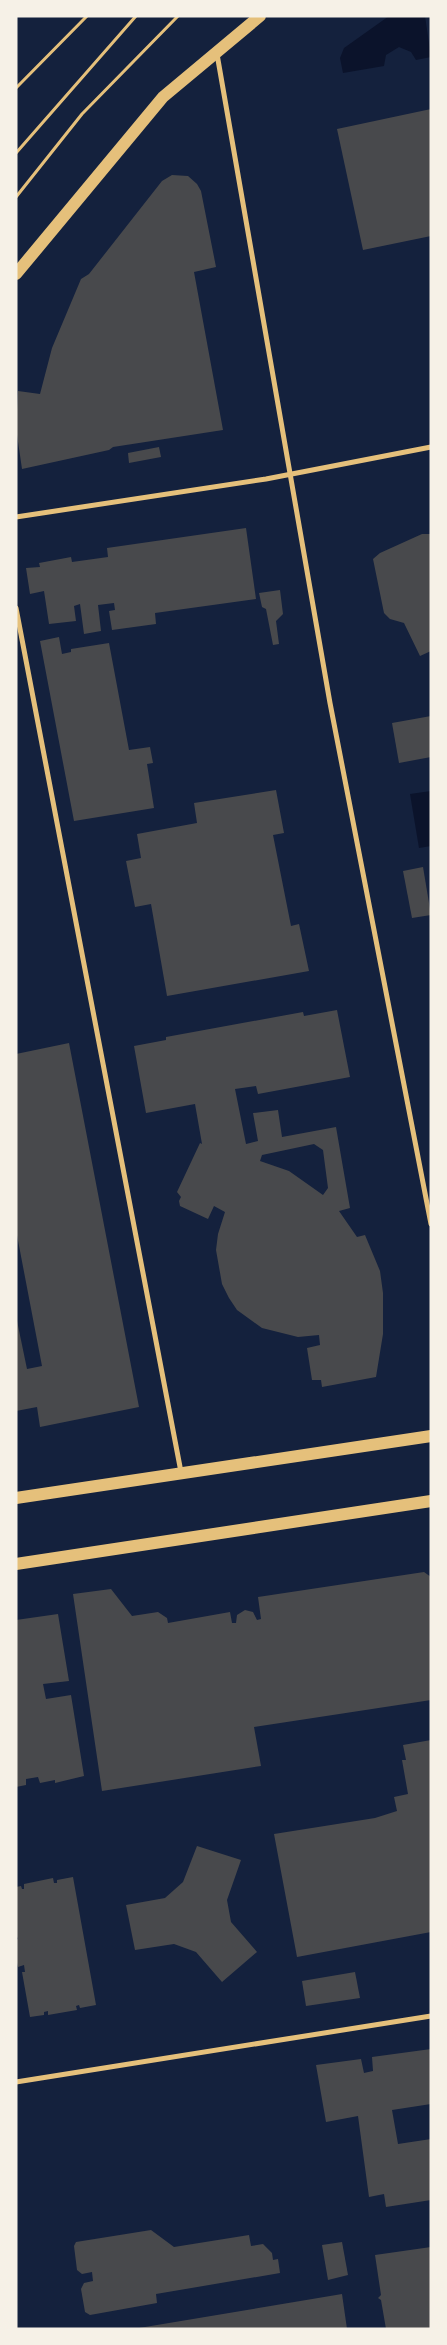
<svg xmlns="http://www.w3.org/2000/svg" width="447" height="2345" font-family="'Archivo Narrow',sans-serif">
<rect width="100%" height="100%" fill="#14213d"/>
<g fill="#0b132b">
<path d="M 389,16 L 425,16 L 431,57 L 416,60 L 411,52 L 399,47 L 386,55 L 384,66 L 343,73 L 340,58 L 344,48 Z"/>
<path d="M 431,791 L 431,846 L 419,848 L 410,794 Z"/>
</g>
<g fill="#48494c" fill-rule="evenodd">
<path d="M 431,109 L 431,236 L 363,250 L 337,129 Z"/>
<path d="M 172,175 L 188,176 L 197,184 L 201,191 L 216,267 L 194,272 L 223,430 L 113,447 L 109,450 L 22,469 L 16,428 L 18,391 L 40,394 L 52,348 L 81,279 L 89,274 L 162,181 Z"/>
<path d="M 159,447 L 161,457 L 129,463 L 128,453 Z"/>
<path d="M 246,528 L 256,599 L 155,613 L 156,624 L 112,630 L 109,611 L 115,610 L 114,603 L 98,605 L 101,631 L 84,634 L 80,604 L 74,606 L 76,621 L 49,624 L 44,591 L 30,594 L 26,568 L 40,567 L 39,563 L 71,557 L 72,562 L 108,557 L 107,548 Z"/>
<path d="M 422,534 L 431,534 L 431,651 L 420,656 L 404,623 L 390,619 L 384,613 L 373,559 L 380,553 Z"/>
<path d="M 280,590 L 283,614 L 276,621 L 279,644 L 273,645 L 266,609 L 262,607 L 259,593 Z"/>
<path d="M 59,637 L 62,654 L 71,652 L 71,649 L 109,643 L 129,750 L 150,747 L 153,763 L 147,764 L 154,808 L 74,821 L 40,641 Z"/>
<path d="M 431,716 L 431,757 L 399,763 L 392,723 Z"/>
<path d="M 276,790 L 284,833 L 273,835 L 291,926 L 299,924 L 309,971 L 167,996 L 151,904 L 135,907 L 126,861 L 141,858 L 137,834 L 197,823 L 194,803 Z"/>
<path d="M 423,867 L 431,915 L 412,918 L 403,871 Z"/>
<path d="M 337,1010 L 350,1077 L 258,1094 L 256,1086 L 235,1089 L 246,1144 L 258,1141 L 253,1113 L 278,1110 L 282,1137 L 336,1127 L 350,1208 L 339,1211 L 357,1237 L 365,1235 L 380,1271 L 383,1293 L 383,1334 L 376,1377 L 322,1387 L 321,1380 L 312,1380 L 307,1348 L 320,1345 L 319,1335 L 298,1337 L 262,1328 L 237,1310 L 229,1298 L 222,1284 L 216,1250 L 218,1234 L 225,1212 L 214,1206 L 208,1219 L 180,1206 L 179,1201 L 181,1197 L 177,1192 L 200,1143 L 202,1144 L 195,1104 L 146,1113 L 134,1046 L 166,1040 L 166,1037 L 303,1012 L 304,1016 ZM 314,1144 L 323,1150 L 328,1188 L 323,1195 L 289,1171 L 260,1161 L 262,1155 Z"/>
<path d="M 69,1043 L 139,1407 L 40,1427 L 37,1407 L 16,1411 L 16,1316 L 27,1369 L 42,1366 L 16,1230 L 16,1054 Z"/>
<path d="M 424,1572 L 431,1577 L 431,1700 L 254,1727 L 261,1766 L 102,1791 L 73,1594 L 111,1589 L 132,1616 L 158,1612 L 167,1618 L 168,1623 L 230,1612 L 232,1623 L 236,1623 L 237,1615 L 245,1610 L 253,1612 L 257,1620 L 261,1619 L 258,1597 Z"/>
<path d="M 58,1614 L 69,1681 L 43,1684 L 46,1699 L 71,1695 L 84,1776 L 55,1783 L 55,1780 L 40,1783 L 38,1777 L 26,1779 L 26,1785 L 16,1787 L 16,1620 Z"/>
<path d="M 431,1740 L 431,1932 L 297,1957 L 274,1834 L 375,1818 L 397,1811 L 394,1797 L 408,1794 L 402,1760 L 406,1760 L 403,1745 Z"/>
<path d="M 197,1846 L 241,1860 L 227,1900 L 231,1922 L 257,1952 L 222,1982 L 196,1952 L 174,1944 L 135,1950 L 126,1905 L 165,1898 L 183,1882 Z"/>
<path d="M 73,1877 L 96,2005 L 80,2008 L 79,2005 L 76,2006 L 77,2010 L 48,2015 L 48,2011 L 44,2012 L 44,2015 L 30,2017 L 22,1972 L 25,1972 L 24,1965 L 18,1967 L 16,1958 L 16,1940 L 18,1939 L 16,1934 L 16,1887 L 21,1886 L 22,1889 L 24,1889 L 24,1884 L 53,1878 L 54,1883 L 57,1883 L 57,1880 Z"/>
<path d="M 355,1972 L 360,1998 L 306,2006 L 302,1981 Z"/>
<path d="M 431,2049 L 431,2104 L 392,2110 L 398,2144 L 431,2139 L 431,2200 L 386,2207 L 384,2194 L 369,2197 L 358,2116 L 326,2122 L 316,2065 L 361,2059 L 364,2073 L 373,2071 L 372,2057 Z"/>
<path d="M 151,2230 L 174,2247 L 249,2235 L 251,2246 L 263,2244 L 272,2253 L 273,2260 L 278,2259 L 280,2273 L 156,2294 L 157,2303 L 90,2315 L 85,2312 L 81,2289 L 84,2283 L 93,2281 L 92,2272 L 82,2274 L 77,2270 L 74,2246 L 76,2242 Z"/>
<path d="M 342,2242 L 348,2275 L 328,2280 L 322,2245 Z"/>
<path d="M 431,2247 L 431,2329 L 386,2329 L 381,2300 L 378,2298 L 381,2295 L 375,2255 Z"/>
<path d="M 342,2294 L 347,2329 L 139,2329 L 139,2328 Z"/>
</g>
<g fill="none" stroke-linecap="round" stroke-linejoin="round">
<g stroke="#e5c07b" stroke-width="3">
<path d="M 16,88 L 87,16"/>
<path d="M 16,153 L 136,16"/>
<path d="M 16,197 L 82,114 L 178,16"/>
</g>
<g stroke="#e5c07b" stroke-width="5">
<path d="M 217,54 L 330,703 L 431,1224"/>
<path d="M 16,517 L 266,479 L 431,447"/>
<path d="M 16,608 L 181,1472"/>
<path d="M 16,2082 L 431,2016"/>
</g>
<g stroke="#e5c07b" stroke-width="12">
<path d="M 16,274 L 163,97 L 260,16"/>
<path d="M 16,1498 L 431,1436"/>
<path d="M 16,1564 L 431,1501"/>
</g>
</g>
<rect width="447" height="2345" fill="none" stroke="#f6f1e7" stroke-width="35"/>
</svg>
